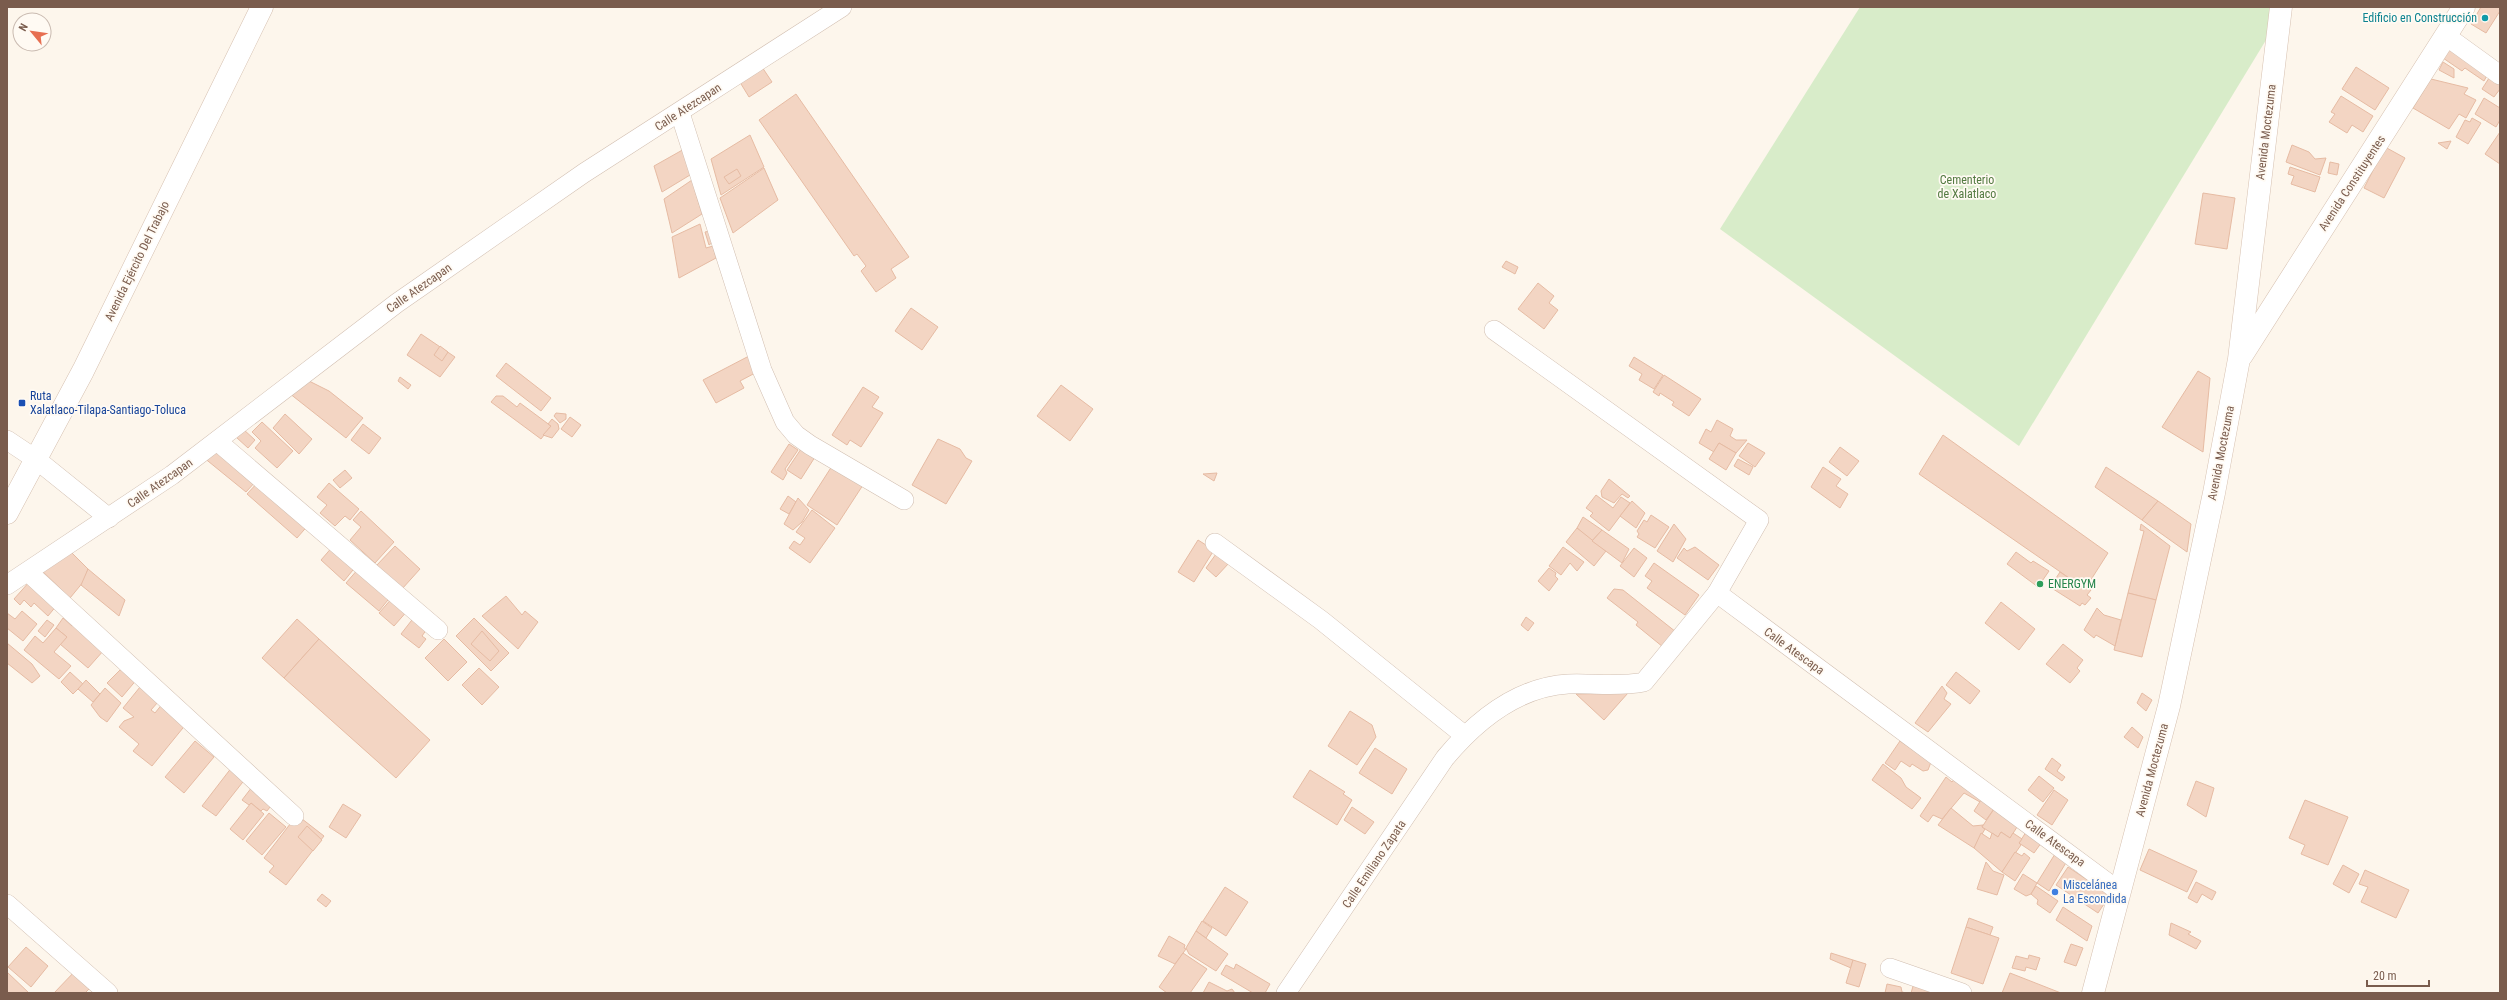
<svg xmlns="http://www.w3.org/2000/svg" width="2507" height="1000" font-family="'Roboto Condensed',sans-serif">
<rect width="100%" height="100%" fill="#fdf6ec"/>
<path fill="#d8ecc9" d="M 1860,7 L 2278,7 L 2277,22 L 2019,446 L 1720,229 Z"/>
<g fill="#f3d5c3" stroke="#e6bba3">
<path d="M 2481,7 L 2500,7 L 2500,11 L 2486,33 L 2471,24 Z"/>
<path d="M 2452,45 L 2490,70 L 2484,81 L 2465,68 L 2462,71 L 2443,58 Z"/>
<path d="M 2443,62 L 2454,69 L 2454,78 L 2439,70 Z"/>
<path d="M 760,64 L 772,82 L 749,97 L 738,79 Z"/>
<path d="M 2356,67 L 2389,88 L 2375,110 L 2342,89 Z"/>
<path d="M 2491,75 L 2500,81 L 2500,89 L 2494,97 L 2482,89 Z"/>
<path d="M 2431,79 L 2468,88 L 2464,94 L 2476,100 L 2466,118 L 2459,114 L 2449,129 L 2413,108 Z"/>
<path d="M 796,94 L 909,257 L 891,269 L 896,278 L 876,292 L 861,271 L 866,266 L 857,254 L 854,256 L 759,120 Z"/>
<path d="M 2341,96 L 2373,116 L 2363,132 L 2352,125 L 2347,133 L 2329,122 L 2335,114 L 2331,112 Z"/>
<path d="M 2484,98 L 2500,108 L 2500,120 L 2496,127 L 2475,114 Z"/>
<path d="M 2472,118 L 2481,123 L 2468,144 L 2456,137 L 2465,120 L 2470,122 Z"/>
<path d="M 2500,132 L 2500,164 L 2485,154 Z"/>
<path d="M 750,135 L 764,167 L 721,195 L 711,159 Z"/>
<path d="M 2451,141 L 2447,149 L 2438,143 Z"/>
<path d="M 2292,145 L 2309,152 L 2315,159 L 2326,158 L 2320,175 L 2286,162 Z"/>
<path d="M 2385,147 L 2405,158 L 2384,198 L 2364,188 Z"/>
<path d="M 686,148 L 695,172 L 662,192 L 654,166 Z"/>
<path d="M 2330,162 L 2339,164 L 2337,175 L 2328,173 Z"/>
<path d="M 2290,167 L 2320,177 L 2315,192 L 2291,184 L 2294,176 L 2288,174 Z"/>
<path d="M 764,168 L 778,200 L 733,233 L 720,198 Z"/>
<path d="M 737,169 L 741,176 L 729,184 L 724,177 Z"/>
<path d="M 692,180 L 702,214 L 672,233 L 664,199 Z"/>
<path d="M 2203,193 L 2235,198 L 2227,249 L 2195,244 Z"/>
<path d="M 700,224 L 706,248 L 713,246 L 716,258 L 679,278 L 672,237 Z"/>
<path d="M 710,231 L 713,242 L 709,245 L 705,232 Z"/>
<path d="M 1506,261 L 1518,267 L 1515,274 L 1502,267 Z"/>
<path d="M 1538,283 L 1554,296 L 1549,303 L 1558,310 L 1544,329 L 1518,309 Z"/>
<path d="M 911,308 L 938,327 L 922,350 L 895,331 Z"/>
<path d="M 421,334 L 455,357 L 440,377 L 407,355 Z"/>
<path d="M 440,346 L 448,352 L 442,361 L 434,355 Z"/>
<path d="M 749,356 L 757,372 L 740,381 L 744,388 L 716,403 L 703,380 Z"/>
<path d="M 1634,357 L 1663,375 L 1654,389 L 1639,380 L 1642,374 L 1629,366 Z"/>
<path d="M 506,363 L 551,398 L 541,411 L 496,376 Z"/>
<path d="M 2198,371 L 2210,378 L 2203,452 L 2162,427 Z"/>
<path d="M 1664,375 L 1701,399 L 1689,416 L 1672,405 L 1674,402 L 1660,393 L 1659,396 L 1653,392 Z"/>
<path d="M 400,377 L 411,385 L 408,389 L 398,381 Z"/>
<path d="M 305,379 L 329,391 L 363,418 L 346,438 L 289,393 Z"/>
<path d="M 1061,385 L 1093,409 L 1070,441 L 1037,416 Z"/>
<path d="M 863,387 L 879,397 L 872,407 L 883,413 L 861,447 L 850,440 L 847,445 L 832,435 Z"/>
<path d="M 496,396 L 503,396 L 517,407 L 520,403 L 551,426 L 541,439 L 491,402 Z"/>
<path d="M 556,413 L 566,414 L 566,419 L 560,423 L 554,416 Z"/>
<path d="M 285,414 L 312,439 L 299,454 L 273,428 Z"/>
<path d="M 570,417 L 581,425 L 572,437 L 561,429 Z"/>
<path d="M 552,419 L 558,424 L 559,429 L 552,438 L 543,435 L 551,426 L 548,424 Z"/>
<path d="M 1717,420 L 1733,429 L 1730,436 L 1736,440 L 1747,440 L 1736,453 L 1719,443 L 1714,452 L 1699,443 L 1706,429 L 1711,432 Z"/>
<path d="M 262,422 L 293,451 L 277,468 L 255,448 L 261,441 L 252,432 Z"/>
<path d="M 363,424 L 381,438 L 369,454 L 351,440 Z"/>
<path d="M 243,429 L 255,440 L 248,448 L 236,437 Z"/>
<path d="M 1943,435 L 2108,553 L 2085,589 L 1919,474 Z"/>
<path d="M 938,439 L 960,449 L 966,458 L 972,461 L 946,504 L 912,485 Z"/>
<path d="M 1719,443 L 1736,453 L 1726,470 L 1709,459 Z"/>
<path d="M 1748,443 L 1765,453 L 1755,467 L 1739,456 Z"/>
<path d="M 789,444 L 798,450 L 785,469 L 787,473 L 783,480 L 771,472 Z"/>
<path d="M 1840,447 L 1859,461 L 1847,476 L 1829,462 Z"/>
<path d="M 222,449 L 257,480 L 246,492 L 203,457 Z"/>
<path d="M 801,449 L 815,457 L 801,479 L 787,470 Z"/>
<path d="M 1738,459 L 1753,467 L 1749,475 L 1734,466 Z"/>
<path d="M 832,466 L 863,485 L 837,525 L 807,505 Z"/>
<path d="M 1823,467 L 1841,479 L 1836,486 L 1848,494 L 1840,508 L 1811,487 Z"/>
<path d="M 2106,467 L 2158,501 L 2142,520 L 2095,487 Z"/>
<path d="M 345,470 L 352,478 L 340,488 L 333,480 Z"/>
<path d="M 1217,473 L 1214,481 L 1203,474 Z"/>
<path d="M 1609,479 L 1630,496 L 1628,498 L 1622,494 L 1614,503 L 1602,497 L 1601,491 Z"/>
<path d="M 259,481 L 310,523 L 297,538 L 247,494 Z"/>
<path d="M 329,483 L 359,509 L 350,520 L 345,516 L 335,526 L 320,513 L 327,505 L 317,497 Z"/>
<path d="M 1596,495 L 1613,508 L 1621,497 L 1630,503 L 1609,531 L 1590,516 L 1593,513 L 1586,508 Z"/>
<path d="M 788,496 L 796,502 L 789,514 L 780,509 Z"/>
<path d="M 798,498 L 809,510 L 802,522 L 793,530 L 784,524 Z"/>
<path d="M 1632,501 L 1645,513 L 1636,528 L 1620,516 Z"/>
<path d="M 2158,501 L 2191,524 L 2187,552 L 2142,520 Z"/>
<path d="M 812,510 L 835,528 L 810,563 L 789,548 L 794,541 L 800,545 L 805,538 L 796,532 Z"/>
<path d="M 361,511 L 394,542 L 375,563 L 350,540 L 361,527 L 353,520 Z"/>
<path d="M 1651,515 L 1669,527 L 1655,548 L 1637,537 L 1639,534 L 1637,531 L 1644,520 L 1647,522 Z"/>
<path d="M 1583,517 L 1602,530 L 1592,541 L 1577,528 Z"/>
<path d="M 1674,524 L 1686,539 L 1673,562 L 1657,551 Z"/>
<path d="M 2141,524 L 2170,546 L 2156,600 L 2128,593 L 2144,531 L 2140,530 Z"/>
<path d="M 1577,528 L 1606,551 L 1594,566 L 1566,542 Z"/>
<path d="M 1602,530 L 1629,549 L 1622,563 L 1592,541 Z"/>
<path d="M 1198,540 L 1214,550 L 1194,582 L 1178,572 Z"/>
<path d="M 334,545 L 357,565 L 344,581 L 321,560 Z"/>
<path d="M 395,546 L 420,569 L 402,589 L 376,566 Z"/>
<path d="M 1563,547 L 1584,562 L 1577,571 L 1570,563 L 1561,575 L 1549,566 Z"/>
<path d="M 1695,547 L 1719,565 L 1708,580 L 1677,558 L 1684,548 L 1687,551 Z"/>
<path d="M 1634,548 L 1647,558 L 1634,577 L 1620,566 Z"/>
<path d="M 69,550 L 88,569 L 84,581 L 70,598 L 39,568 Z"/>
<path d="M 2016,552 L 2031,563 L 2033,561 L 2049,571 L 2038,587 L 2007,564 Z"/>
<path d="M 1216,554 L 1229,563 L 1216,577 L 1206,568 Z"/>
<path d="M 1654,563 L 1699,595 L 1685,615 L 1647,588 L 1652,581 L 1645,576 Z"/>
<path d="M 359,568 L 392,595 L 379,611 L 346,583 Z"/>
<path d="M 1549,568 L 1556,573 L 1555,576 L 1558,579 L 1549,591 L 1538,581 Z"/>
<path d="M 88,569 L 125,600 L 119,616 L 81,585 Z"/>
<path d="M 2060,572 L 2085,589 L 2086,587 L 2091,590 L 2087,595 L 2091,598 L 2085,605 L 2082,603 L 2080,606 L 2050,587 Z"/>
<path d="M 30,581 L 57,605 L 48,616 L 34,603 L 31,607 L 24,600 L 20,605 L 14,599 Z"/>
<path d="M 1614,589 L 1623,590 L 1676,632 L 1663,647 L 1636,625 L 1638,622 L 1607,598 Z"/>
<path d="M 2128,593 L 2156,600 L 2142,657 L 2114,650 Z"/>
<path d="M 394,596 L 409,609 L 394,626 L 379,613 Z"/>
<path d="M 506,596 L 522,615 L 525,611 L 538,622 L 518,649 L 482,616 Z"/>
<path d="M 2001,602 L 2035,629 L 2019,650 L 1985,623 Z"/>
<path d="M 2097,608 L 2104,615 L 2121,620 L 2115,646 L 2096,635 L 2094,638 L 2084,630 Z"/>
<path d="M 22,611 L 37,624 L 23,641 L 7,628 L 7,613 L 15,619 Z"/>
<path d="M 415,616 L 429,626 L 422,636 L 426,639 L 419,648 L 401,634 Z"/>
<path d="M 1526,617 L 1534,623 L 1528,631 L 1521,625 Z"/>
<path d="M 63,618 L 72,626 L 75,623 L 104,650 L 88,668 L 60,644 L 67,637 L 56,628 Z"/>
<path d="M 474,618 L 509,653 L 491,671 L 456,636 Z"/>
<path d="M 297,619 L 319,639 L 284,678 L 262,658 Z"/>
<path d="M 47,620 L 54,625 L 45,637 L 38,631 Z"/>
<path d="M 56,628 L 67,637 L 54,652 L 71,666 L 59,679 L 24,650 L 35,636 L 43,643 Z"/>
<path d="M 482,631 L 499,651 L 490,661 L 471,644 Z"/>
<path d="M 319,639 L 430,740 L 396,778 L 284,678 Z"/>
<path d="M 444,639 L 467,662 L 448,681 L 425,658 Z"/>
<path d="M 7,643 L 32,664 L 40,676 L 32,683 L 7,663 Z"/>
<path d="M 2063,644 L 2083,660 L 2077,668 L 2080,671 L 2070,683 L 2046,664 Z"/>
<path d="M 479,668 L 499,687 L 482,705 L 462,685 Z"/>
<path d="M 120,670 L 129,670 L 138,678 L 122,697 L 107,683 Z"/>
<path d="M 70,672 L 83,684 L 73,694 L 61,682 Z"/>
<path d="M 1956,672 L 1980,691 L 1970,704 L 1946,685 Z"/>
<path d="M 86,680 L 100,694 L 93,702 L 78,689 Z"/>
<path d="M 1942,686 L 1947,693 L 1944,699 L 1951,704 L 1928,732 L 1915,723 Z"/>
<path d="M 140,687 L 158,702 L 151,710 L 155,713 L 163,703 L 187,723 L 152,766 L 133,751 L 139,744 L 119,727 L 124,721 L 134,717 L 123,708 Z"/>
<path d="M 105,688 L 121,703 L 107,722 L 100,717 L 91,705 Z"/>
<path d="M 1628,693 L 1604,720 L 1576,694 Z"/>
<path d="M 2142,693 L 2152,700 L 2146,711 L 2137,703 Z"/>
<path d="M 1350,711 L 1372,725 L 1376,737 L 1357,765 L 1328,746 Z"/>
<path d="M 2132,727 L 2143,737 L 2138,748 L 2124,737 Z"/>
<path d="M 195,741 L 214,757 L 184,793 L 165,777 Z"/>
<path d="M 1900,741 L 1931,762 L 1928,770 L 1923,771 L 1912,764 L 1910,767 L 1901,761 L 1895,770 L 1885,763 Z"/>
<path d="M 1375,748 L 1407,769 L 1392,794 L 1359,773 Z"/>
<path d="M 2052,758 L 2061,765 L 2057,771 L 2065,777 L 2062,781 L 2045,769 Z"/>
<path d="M 1883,764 L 1901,778 L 1906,787 L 1921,798 L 1912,809 L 1872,780 Z"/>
<path d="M 232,767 L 246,778 L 216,816 L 202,806 Z"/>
<path d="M 1310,770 L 1345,792 L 1343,794 L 1352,800 L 1337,825 L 1293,797 Z"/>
<path d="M 2039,776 L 2054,788 L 2043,802 L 2028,790 Z"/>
<path d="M 1946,777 L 1952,782 L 1956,777 L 1981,800 L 1980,802 L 1964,793 L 1942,819 L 1933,815 L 1928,822 L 1920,816 Z"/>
<path d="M 2196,781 L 2214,788 L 2206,817 L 2187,805 Z"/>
<path d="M 252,787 L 273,803 L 267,811 L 263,809 L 261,811 L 251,803 L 249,805 L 242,800 Z"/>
<path d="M 2054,790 L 2068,800 L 2052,825 L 2037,815 Z"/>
<path d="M 1981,800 L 1994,809 L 1986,820 L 1974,811 Z"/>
<path d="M 2305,800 L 2348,817 L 2328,865 L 2301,854 L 2305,845 L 2289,838 Z"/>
<path d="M 251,803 L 264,814 L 243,840 L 230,829 Z"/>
<path d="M 343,804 L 361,815 L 346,838 L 329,827 Z"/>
<path d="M 1352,807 L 1374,822 L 1365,834 L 1344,820 Z"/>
<path d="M 1951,808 L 1973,826 L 1983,825 L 1982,827 L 1985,829 L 1974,848 L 1938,825 Z"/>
<path d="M 1994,809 L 2019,824 L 2010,838 L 2001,832 L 1998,837 L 1982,827 Z"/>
<path d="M 269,813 L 286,827 L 262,855 L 246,841 Z"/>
<path d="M 297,815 L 324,836 L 286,885 L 269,872 L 274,866 L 264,858 Z"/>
<path d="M 307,826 L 322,840 L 313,851 L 298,837 Z"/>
<path d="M 2028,829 L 2044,839 L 2034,853 L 2019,843 Z"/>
<path d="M 2001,832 L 2010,838 L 2013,833 L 2022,839 L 2019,843 L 2021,845 L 2002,872 L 1974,848 L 1981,833 L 1990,839 L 1992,833 L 1998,837 Z"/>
<path d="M 2149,849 L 2197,871 L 2187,892 L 2140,870 Z"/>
<path d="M 2015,852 L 2022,856 L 2024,853 L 2030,858 L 2015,881 L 2002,872 Z"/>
<path d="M 2055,854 L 2067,861 L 2049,891 L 2037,883 Z"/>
<path d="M 1986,862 L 1993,871 L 2004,875 L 1997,895 L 1977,889 Z"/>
<path d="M 2343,865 L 2359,874 L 2349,893 L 2333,884 Z"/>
<path d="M 2068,867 L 2110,895 L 2098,913 L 2056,885 Z"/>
<path d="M 2365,870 L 2409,890 L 2396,918 L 2361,902 L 2368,887 L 2359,884 Z"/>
<path d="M 2023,874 L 2037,883 L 2031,894 L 2026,896 L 2014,889 Z"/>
<path d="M 2196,882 L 2216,892 L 2212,900 L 2202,894 L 2197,903 L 2188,898 Z"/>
<path d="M 2036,886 L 2058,901 L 2050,913 L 2037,904 L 2038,900 L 2031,894 Z"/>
<path d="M 1225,887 L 1248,902 L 1226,936 L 1203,921 Z"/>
<path d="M 322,894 L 331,901 L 326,907 L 317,900 Z"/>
<path d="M 2063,907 L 2092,926 L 2087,941 L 2056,920 Z"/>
<path d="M 1969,918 L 1993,927 L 1990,935 L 1966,927 Z"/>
<path d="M 1202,921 L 1212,928 L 1206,938 L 1196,931 Z"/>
<path d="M 2171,923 L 2191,932 L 2188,934 L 2201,941 L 2196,949 L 2169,935 Z"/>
<path d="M 1966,927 L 1999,938 L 1983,984 L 1951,973 Z"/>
<path d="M 1196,931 L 1228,954 L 1216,971 L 1189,954 L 1186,948 Z"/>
<path d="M 1169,936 L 1185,945 L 1184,948 L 1186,949 L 1175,964 L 1158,956 Z"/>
<path d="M 2071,944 L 2083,948 L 2076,966 L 2064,962 Z"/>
<path d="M 26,947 L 48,966 L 31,987 L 8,967 Z"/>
<path d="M 1183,953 L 1207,969 L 1190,993 L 1167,993 L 1159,987 Z"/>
<path d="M 1831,953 L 1853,960 L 1851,968 L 1830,959 Z"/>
<path d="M 2029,955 L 2040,958 L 2036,970 L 2026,967 L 2025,971 L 2012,968 L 2016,956 L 2028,959 Z"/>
<path d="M 1853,960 L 1866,964 L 1859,987 L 1846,983 Z"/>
<path d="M 1236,964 L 1270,984 L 1265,993 L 1253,993 L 1221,974 L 1226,965 L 1234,969 Z"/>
<path d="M 77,969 L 93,985 L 85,993 L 54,993 Z"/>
<path d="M 7,972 L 29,993 L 7,993 Z"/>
<path d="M 2010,973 L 2061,993 L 2002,993 Z"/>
<path d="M 1209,982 L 1227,991 L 1232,989 L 1235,993 L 1203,993 Z"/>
<path d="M 1914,983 L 1944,993 L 1911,993 Z"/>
<path d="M 1887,984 L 1901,987 L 1902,992 L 1906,993 L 1885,993 Z"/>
</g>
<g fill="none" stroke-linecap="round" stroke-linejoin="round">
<defs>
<g id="street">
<path d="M 2446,36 L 2500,75"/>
<path d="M 680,113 L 762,370 L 785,422 L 796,435 L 810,445 L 904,500"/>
<path d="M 7,440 L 37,460 L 109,518"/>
<path d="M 217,441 L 438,630"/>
<path d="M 1215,543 L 1321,620 L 1464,735"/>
<path d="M 28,572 L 294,816"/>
<path d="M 7,585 L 172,475 L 397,303 L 584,173 L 842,7"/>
<path d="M 1717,593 L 2120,892"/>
<path d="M 7,904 L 108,993"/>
<path d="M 1890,968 L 1962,993"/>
<path d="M 1286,993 L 1445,758 C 1476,721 1518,687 1568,684 C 1594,683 1619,687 1644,682 L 1717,593 L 1759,520 L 1494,330"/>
</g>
<g id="secondary">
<path d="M 2242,355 L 2464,7"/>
<path d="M 7,513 L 83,371 L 262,7"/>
<path d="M 2093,993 L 2169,706 L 2214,493 L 2239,359 L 2281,7"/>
</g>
</defs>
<use href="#street" stroke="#d1beb0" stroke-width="20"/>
<use href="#secondary" stroke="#d6c0b0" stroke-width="23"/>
<use href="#street" stroke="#fff" stroke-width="19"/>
<use href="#secondary" stroke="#fff" stroke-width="22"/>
</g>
<circle fill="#0f9aa8" stroke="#fffaf3" stroke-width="1.5" cx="2485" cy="18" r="4"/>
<rect fill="#1a4fb4" stroke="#fffaf3" stroke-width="1.5" x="18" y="399" width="8" height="8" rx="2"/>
<circle fill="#2e9e5b" stroke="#fffaf3" stroke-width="1.5" cx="2040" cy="584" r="4"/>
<circle fill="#3f7fe0" stroke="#fffaf3" stroke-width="1.5" cx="2055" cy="892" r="4"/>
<g text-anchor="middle" stroke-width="3.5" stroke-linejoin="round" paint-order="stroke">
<g font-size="12" fill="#0d838f" stroke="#fffaf3" text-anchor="end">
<text x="2477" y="22">Edificio en Construcción</text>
</g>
<g font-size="12" fill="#7a5c4d" stroke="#fffaf3">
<text transform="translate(688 107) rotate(-33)" y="4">Calle Atezcapan</text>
<text transform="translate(2266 132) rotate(-83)" y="4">Avenida Moctezuma</text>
<text transform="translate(2352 183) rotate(-57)" y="4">Avenida Constituyentes</text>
<text transform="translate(137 261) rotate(-64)" y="4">Avenida Ejército Del Trabajo</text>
<text transform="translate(419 288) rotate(-35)" y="4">Calle Atezcapan</text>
<text transform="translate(2221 453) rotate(-79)" y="4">Avenida Moctezuma</text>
<text transform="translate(160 483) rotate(-35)" y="4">Calle Atezcapan</text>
<text transform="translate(1794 651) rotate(36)" y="4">Calle Atescapa</text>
<text transform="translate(2152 770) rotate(-75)" y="4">Avenida Moctezuma</text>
<text transform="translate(2055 843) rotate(36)" y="4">Calle Atescapa</text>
<text transform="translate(1374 864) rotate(-56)" y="4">Calle Emiliano Zapata</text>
</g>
<g font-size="12" fill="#537a41" stroke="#fffaf3">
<text x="1967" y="184">Cementerio<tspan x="1967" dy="14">de Xalatlaco</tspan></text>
</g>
<g font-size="12" fill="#164399" stroke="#fffaf3" text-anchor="start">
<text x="30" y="400">Ruta<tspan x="30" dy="14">Xalatlaco-Tilapa-Santiago-Toluca</tspan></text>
</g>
<g font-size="12" fill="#27864d" stroke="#fffaf3" text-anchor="start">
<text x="2048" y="588">ENERGYM</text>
</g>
<g font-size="12" fill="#366cbe" stroke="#fffaf3" text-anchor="start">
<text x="2063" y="889">Miscelánea<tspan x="2063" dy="14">La Escondida</tspan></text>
</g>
</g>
<rect width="2507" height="1000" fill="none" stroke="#7a5c4d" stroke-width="16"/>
<g transform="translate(32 32) rotate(299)"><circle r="19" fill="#fffaf3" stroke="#cabbb1"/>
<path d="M0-3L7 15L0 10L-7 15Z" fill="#e76f51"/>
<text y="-6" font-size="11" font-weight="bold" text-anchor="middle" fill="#7a5c4d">N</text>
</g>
<path d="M2367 980v6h62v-6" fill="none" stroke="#7a5c4d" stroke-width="2"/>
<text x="2373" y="980" font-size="12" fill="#7a5c4d" stroke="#fffaf3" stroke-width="3" paint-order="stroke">20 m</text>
</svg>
